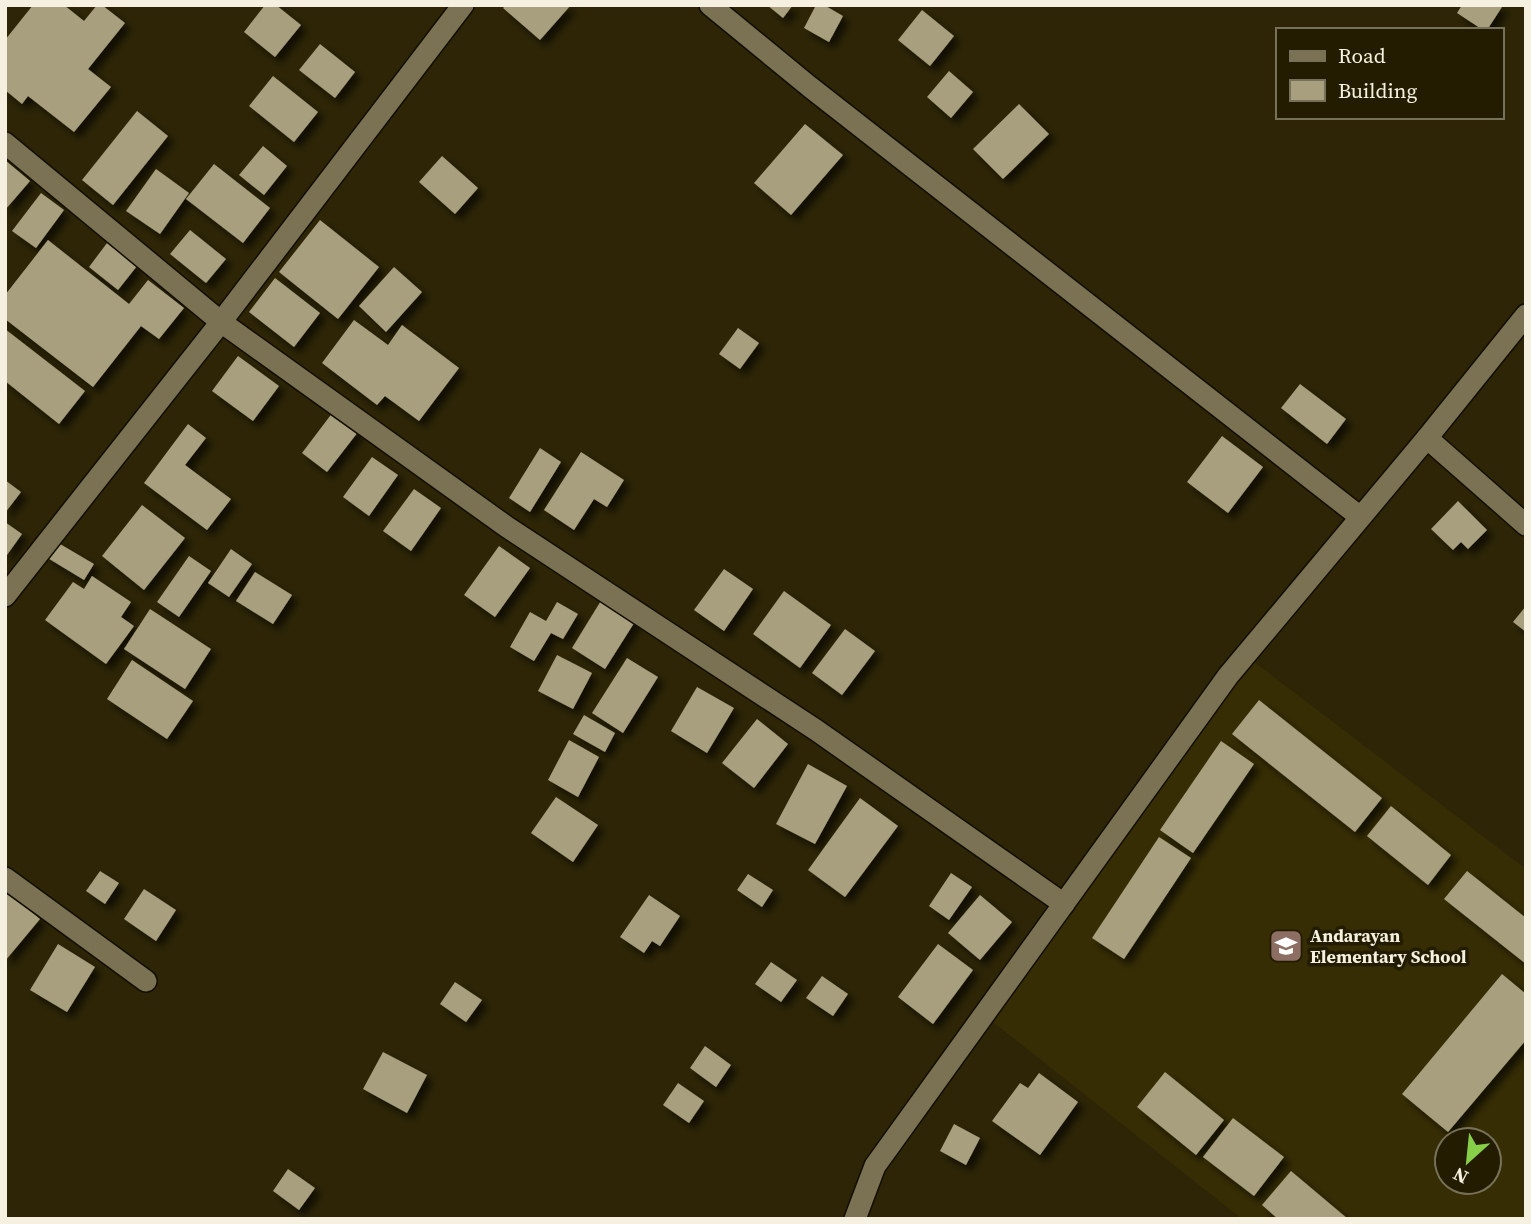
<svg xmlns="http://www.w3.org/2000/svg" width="1531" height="1224" font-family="'Source Serif 4',serif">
<defs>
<filter id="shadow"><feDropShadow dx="6" dy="6" stdDeviation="3.5" flood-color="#0009"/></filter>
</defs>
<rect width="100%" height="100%" fill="#2d2506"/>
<path fill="#362d04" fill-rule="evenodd" d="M 1249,658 L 1526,869 L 1526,1219 L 1242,1219 L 993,1022 ZM 1447,1140 L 1489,1140 L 1489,1182 L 1447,1182 Z"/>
<g fill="#a89f7e" filter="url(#shadow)">
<path d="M 33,5 L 64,5 L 84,21 L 97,5 L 102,5 L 125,23 L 88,69 L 111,87 L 74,132 L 28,96 L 22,104 L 5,90 L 5,40 Z"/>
<path d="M 265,5 L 276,5 L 301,25 L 275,57 L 244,32 Z"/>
<path d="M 506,5 L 571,5 L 540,40 L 503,8 Z"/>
<path d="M 767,5 L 793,5 L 783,18 Z"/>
<path d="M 816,5 L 824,5 L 843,16 L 829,42 L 804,28 Z"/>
<path d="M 1462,5 L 1499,5 L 1502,7 L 1487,30 L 1483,30 L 1457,13 Z"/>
<path d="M 922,10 L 954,36 L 930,66 L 898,40 Z"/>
<path d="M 320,44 L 355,72 L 335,98 L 299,70 Z"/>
<path d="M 949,71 L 973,92 L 951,118 L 927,97 Z"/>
<path d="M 273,76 L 318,112 L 294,142 L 249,106 Z"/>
<path d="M 1019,104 L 1049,134 L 1003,179 L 973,149 Z"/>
<path d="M 137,111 L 168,136 L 113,205 L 82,180 Z"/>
<path d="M 805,124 L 843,155 L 791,215 L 754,183 Z"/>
<path d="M 263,146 L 287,166 L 264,195 L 239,175 Z"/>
<path d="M 442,156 L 478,188 L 455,214 L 419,182 Z"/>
<path d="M 5,160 L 30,181 L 5,210 Z"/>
<path d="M 214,164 L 270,208 L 243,243 L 186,199 Z"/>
<path d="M 156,169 L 189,193 L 160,234 L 126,211 Z"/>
<path d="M 41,193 L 64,210 L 36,248 L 12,231 Z"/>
<path d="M 320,220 L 379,267 L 338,319 L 279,272 Z"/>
<path d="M 190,230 L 226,259 L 206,283 L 170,254 Z"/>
<path d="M 48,240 L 129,304 L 148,280 L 184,308 L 159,339 L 141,326 L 93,387 L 5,319 L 5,295 Z"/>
<path d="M 107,243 L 137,266 L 118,290 L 89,267 Z"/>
<path d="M 394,267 L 422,292 L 386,332 L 359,306 Z"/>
<path d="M 275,278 L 320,313 L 294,347 L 249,312 Z"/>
<path d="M 354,320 L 388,345 L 402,325 L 459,368 L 419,421 L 385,396 L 377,405 L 322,363 Z"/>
<path d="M 738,328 L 759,343 L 740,369 L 719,354 Z"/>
<path d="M 5,329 L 85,391 L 59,424 L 5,381 Z"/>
<path d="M 238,356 L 279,386 L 253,421 L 212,391 Z"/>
<path d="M 1300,384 L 1346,419 L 1327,444 L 1281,408 Z"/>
<path d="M 333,412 L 358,432 L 327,472 L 302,453 Z"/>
<path d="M 188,424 L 206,438 L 185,465 L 231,499 L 207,530 L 144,483 Z"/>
<path d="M 1222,436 L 1263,467 L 1228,513 L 1187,482 Z"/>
<path d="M 540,448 L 561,462 L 530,512 L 509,498 Z"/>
<path d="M 581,452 L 624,480 L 607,507 L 594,499 L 574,530 L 544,510 Z"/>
<path d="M 372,457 L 398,475 L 369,516 L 343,497 Z"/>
<path d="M 5,480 L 21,492 L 5,513 Z"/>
<path d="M 414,489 L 441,508 L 411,551 L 383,531 Z"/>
<path d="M 1458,501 L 1487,530 L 1468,549 L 1461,542 L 1453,550 L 1431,529 Z"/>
<path d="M 142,505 L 185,538 L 144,590 L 102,556 Z"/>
<path d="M 5,522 L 22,534 L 7,555 L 5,554 Z"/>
<path d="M 55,541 L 94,564 L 84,580 L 46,557 Z"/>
<path d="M 499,546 L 530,568 L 495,617 L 464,595 Z"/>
<path d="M 231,549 L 252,564 L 229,597 L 208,583 Z"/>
<path d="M 189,556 L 211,571 L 179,617 L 157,602 Z"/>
<path d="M 724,569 L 753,589 L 724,631 L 694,610 Z"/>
<path d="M 255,572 L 292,595 L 273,624 L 236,601 Z"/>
<path d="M 92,576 L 131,602 L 121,617 L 134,626 L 106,664 L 45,620 L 73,582 L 84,589 Z"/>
<path d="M 784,591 L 831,625 L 800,668 L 753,634 Z"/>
<path d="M 602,599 L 636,620 L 605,669 L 572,648 Z"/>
<path d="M 557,602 L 578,614 L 563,639 L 551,633 L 534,661 L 510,647 L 530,612 L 546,621 Z"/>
<path d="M 1526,606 L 1526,632 L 1513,622 Z"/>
<path d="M 150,609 L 211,649 L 185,689 L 124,649 Z"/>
<path d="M 845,629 L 875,651 L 842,695 L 812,673 Z"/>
<path d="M 557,655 L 592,673 L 573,709 L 538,691 Z"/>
<path d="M 627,658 L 658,677 L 623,733 L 592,713 Z"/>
<path d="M 132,660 L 193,701 L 167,739 L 107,699 Z"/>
<path d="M 697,687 L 734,708 L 707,753 L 671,731 Z"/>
<path d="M 1259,700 L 1382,798 L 1355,832 L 1232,734 Z"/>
<path d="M 584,715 L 615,733 L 605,752 L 573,734 Z"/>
<path d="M 757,719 L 788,744 L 754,788 L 722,763 Z"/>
<path d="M 569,740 L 599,757 L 578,797 L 548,780 Z"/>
<path d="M 1221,741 L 1254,764 L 1193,853 L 1160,830 Z"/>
<path d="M 808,764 L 847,786 L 815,844 L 776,824 Z"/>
<path d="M 556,797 L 598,825 L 573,862 L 531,833 Z"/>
<path d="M 860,798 L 898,826 L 845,897 L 808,870 Z"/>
<path d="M 1391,806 L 1451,855 L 1428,885 L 1367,836 Z"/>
<path d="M 1159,837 L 1191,858 L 1124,959 L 1092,938 Z"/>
<path d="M 100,871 L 119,883 L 105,904 L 86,891 Z"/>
<path d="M 1467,871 L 1526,918 L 1526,964 L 1444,899 Z"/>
<path d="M 951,873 L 972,887 L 949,920 L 929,906 Z"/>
<path d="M 748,874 L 773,890 L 762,907 L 737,890 Z"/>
<path d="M 5,889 L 40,919 L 5,961 Z"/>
<path d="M 144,889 L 176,910 L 156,941 L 124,919 Z"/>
<path d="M 649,895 L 680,916 L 660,946 L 652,941 L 644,953 L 620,937 Z"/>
<path d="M 980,895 L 1012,922 L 980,960 L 948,933 Z"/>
<path d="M 58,944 L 95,967 L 67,1012 L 30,990 Z"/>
<path d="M 938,944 L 973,970 L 933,1024 L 898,997 Z"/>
<path d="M 771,962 L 797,980 L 781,1002 L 755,984 Z"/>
<path d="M 1502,974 L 1526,994 L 1526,1040 L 1448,1132 L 1402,1094 Z"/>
<path d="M 822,976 L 848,994 L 833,1016 L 806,998 Z"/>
<path d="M 455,982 L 482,1000 L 466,1022 L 440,1004 Z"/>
<path d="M 705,1046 L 731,1065 L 716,1087 L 690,1068 Z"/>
<path d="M 383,1052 L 427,1075 L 407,1113 L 363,1089 Z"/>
<path d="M 1165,1072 L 1224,1120 L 1196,1155 L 1137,1107 Z"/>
<path d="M 1039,1073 L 1078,1102 L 1040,1155 L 992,1121 L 1020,1083 L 1028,1088 Z"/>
<path d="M 678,1083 L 704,1101 L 689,1123 L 663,1105 Z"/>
<path d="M 1233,1118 L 1284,1157 L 1254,1196 L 1203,1157 Z"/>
<path d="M 954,1124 L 980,1138 L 966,1165 L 940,1151 Z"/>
<path d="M 288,1169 L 315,1188 L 299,1210 L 273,1191 Z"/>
<path d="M 1291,1171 L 1348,1219 L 1278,1219 L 1262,1205 Z"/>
</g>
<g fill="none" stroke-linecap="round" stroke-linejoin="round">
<defs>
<g id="minor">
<path d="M 710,5 L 810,87 L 1359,516"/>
<path d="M 5,143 L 221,322 L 507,527 L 816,730 L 1064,904"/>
<path d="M 1427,438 L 1526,525"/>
<path d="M 5,596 L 221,322 L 463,5"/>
<path d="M 5,878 L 146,981"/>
<path d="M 855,1219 L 875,1166 L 1228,676 L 1427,438 L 1526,315"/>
</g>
</defs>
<use href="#minor" stroke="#140e00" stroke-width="24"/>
<use href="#minor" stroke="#7a7252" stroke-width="21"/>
</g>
<defs>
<symbol id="school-square" viewBox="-11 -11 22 22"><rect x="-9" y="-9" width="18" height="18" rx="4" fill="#8d6e63" stroke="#231c00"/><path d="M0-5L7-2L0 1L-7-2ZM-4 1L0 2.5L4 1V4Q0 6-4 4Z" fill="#fff"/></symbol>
</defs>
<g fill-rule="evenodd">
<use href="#school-square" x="1267" y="927" width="38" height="38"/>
</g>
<g text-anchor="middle" stroke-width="7" stroke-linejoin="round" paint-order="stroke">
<g font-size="18" font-weight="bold" fill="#f5f0df" stroke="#231c00" text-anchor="start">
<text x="1310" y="942">Andarayan<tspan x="1310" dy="21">Elementary School</tspan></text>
</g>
</g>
<rect width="1531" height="1224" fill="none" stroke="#f5f0df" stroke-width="14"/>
<rect x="1276" y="28" width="228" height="91" fill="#231c00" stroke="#777159" stroke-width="2"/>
<rect x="1290" y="51" width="35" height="10" fill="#7a7252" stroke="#777159" stroke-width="2"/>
<text x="1338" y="63" font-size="21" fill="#f5f0df">Road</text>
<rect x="1290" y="80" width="35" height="21" fill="#a89f7e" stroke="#777159" stroke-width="2"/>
<text x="1338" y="98" font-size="21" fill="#f5f0df">Building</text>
<g transform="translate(1468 1161) rotate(207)"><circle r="33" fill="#231c00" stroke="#777159" stroke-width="2"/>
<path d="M0-5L12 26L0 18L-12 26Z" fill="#88cf49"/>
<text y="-10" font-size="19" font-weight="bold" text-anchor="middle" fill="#f5f0df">N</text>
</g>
</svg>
